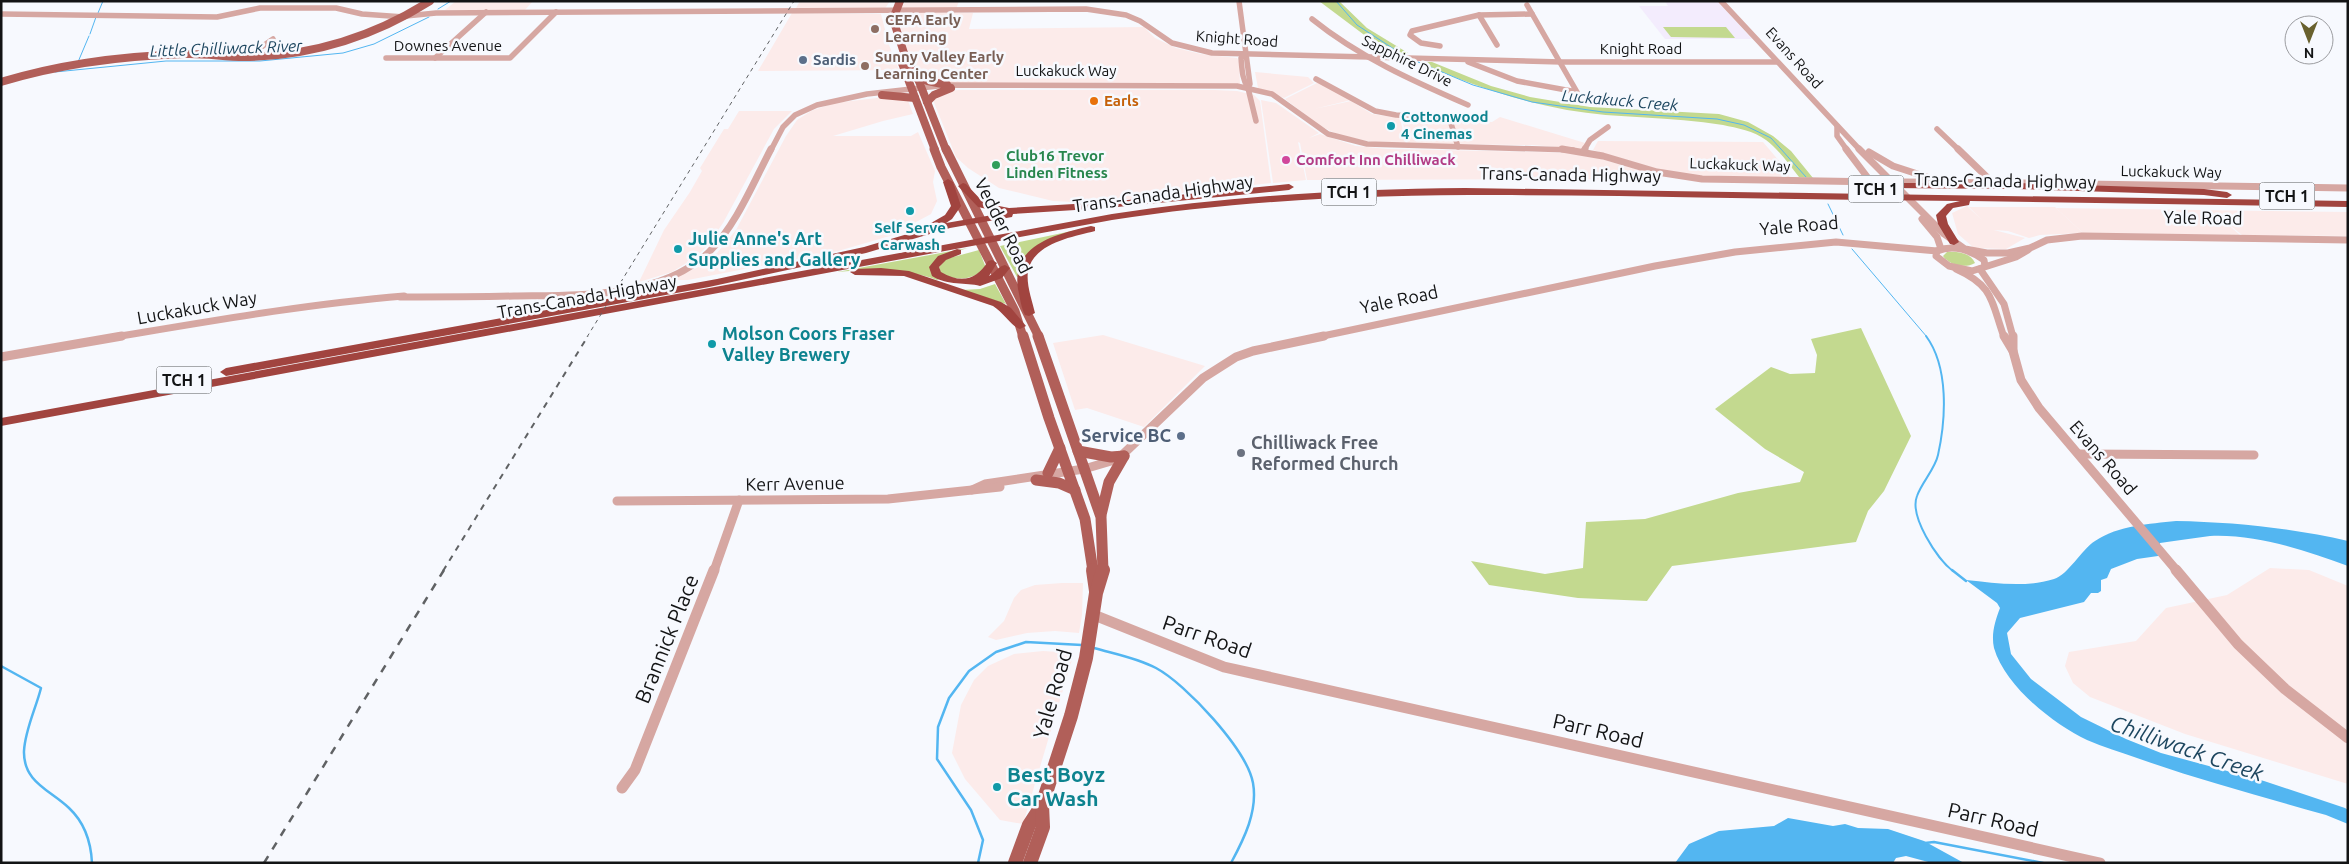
<svg xmlns="http://www.w3.org/2000/svg" width="2349" height="864" font-family="Ubuntu,sans-serif">
<rect width="100%" height="100%" fill="#f7f9fe"/>
<g fill="#fcebea">
<path d="M 456,1 L 533,1 L 525,10 L 445,10 Z"/>
<path d="M 800,1 L 890,1 L 884,10 L 795,10 Z"/>
<path d="M 906,1 L 959,1 L 956,9 L 901,8 Z"/>
<path d="M 792,13 L 881,14 L 889,45 L 899,70 L 758,71 Z"/>
<path d="M 901,13 L 973,13 L 969,29 L 1144,27 L 1155,38 L 1176,48 L 1201,54 L 1237,58 L 1239,61 L 1240,84 L 950,83 L 927,80 L 919,71 L 906,47 L 897,15 Z"/>
<path d="M 1255,72 L 1308,77 L 1314,83 L 1284,98 L 1258,88 Z"/>
<path d="M 1319,82 L 1351,100 L 1314,109 L 1351,101 L 1372,114 L 1400,118 L 1406,144 L 1377,143 L 1339,135 L 1320,126 L 1285,99 Z"/>
<path d="M 959,90 L 1215,90 L 1237,91 L 1254,95 L 1260,101 L 1271,183 L 1093,203 L 1053,201 L 999,188 L 968,168 L 956,157 L 935,105 L 932,97 L 943,92 Z"/>
<path d="M 894,96 L 907,98 L 913,114 L 883,121 L 833,136 L 911,136 L 918,132 L 935,171 L 933,182 L 937,201 L 931,214 L 890,236 L 838,251 L 688,280 L 671,280 L 702,265 L 717,253 L 736,230 L 786,136 L 797,120 L 811,111 L 834,103 Z"/>
<path d="M 1261,100 L 1276,103 L 1319,133 L 1309,138 L 1320,134 L 1356,146 L 1388,149 L 1581,153 L 1652,174 L 1655,179 L 1307,180 L 1300,143 L 1298,142 L 1306,180 L 1273,183 Z"/>
<path d="M 739,111 L 792,111 L 774,129 L 723,223 L 708,245 L 696,257 L 672,272 L 639,282 L 664,230 L 690,192 L 702,171 L 700,168 L 724,129 L 728,129 Z"/>
<path d="M 1500,117 L 1585,143 L 1581,149 L 1532,145 L 1408,144 L 1402,119 L 1492,122 Z"/>
<path d="M 1598,141 L 1763,142 L 1785,168 L 1790,178 L 1698,177 L 1671,173 L 1593,150 Z"/>
<path d="M 1967,206 L 1983,221 L 1969,207 L 2055,207 L 2083,233 L 2040,235 L 2029,238 L 2008,231 L 1994,230 L 2025,238 L 2006,249 L 1974,248 L 1958,234 L 1952,213 Z"/>
<path d="M 2056,208 L 2348,212 L 2348,236 L 2242,235 L 2222,219 L 2240,235 L 2083,233 Z"/>
<path d="M 1103,335 L 1205,366 L 1144,427 L 1087,408 L 1075,410 L 1053,343 Z"/>
<path d="M 2270,568 L 2309,570 L 2348,586 L 2348,784 L 2185,734 L 2090,697 L 2073,683 L 2065,666 L 2069,652 L 2136,641 L 2166,608 L 2227,595 Z"/>
<path d="M 1062,583 L 1083,583 L 1082,615 L 1079,633 L 1055,631 L 1027,633 L 996,640 L 988,637 L 1004,621 L 1014,598 L 1021,590 L 1035,585 Z"/>
<path d="M 1043,651 L 1074,653 L 1023,824 L 1000,820 L 965,779 L 952,753 L 961,705 L 974,680 L 988,666 L 1014,654 Z"/>
</g>
<path fill="#f3ecfd" d="M 1665,1 L 1717,1 L 1752,39 L 1665,39 L 1639,6 L 1668,6 Z"/>
<g fill="#c3d98f">
<path d="M 1319,1 L 1339,1 L 1367,28 L 1408,53 L 1397,54 L 1367,37 Z"/>
<path d="M 1663,27 L 1726,27 L 1735,38 L 1671,37 Z"/>
<path d="M 1419,62 L 1432,62 L 1491,86 L 1530,97 L 1590,107 L 1719,114 L 1748,122 L 1773,136 L 1791,151 L 1813,178 L 1799,177 C 1789,164 1779,150 1766,140 C 1754,131 1737,128 1723,125 C 1671,116 1618,119 1567,110 C 1516,101 1466,83 1419,62 Z"/>
<path d="M 1086,228 L 1037,247 L 1020,276 L 1017,277 L 1000,246 Z"/>
<path d="M 968,248 L 954,252 L 935,261 L 939,279 L 937,280 C 905,268 870,269 837,272 Z"/>
<path d="M 979,250 L 986,268 C 971,280 958,282 941,273 L 939,267 L 946,259 Z"/>
<path d="M 1947,252 C 1957,251 1971,253 1975,263 C 1965,269 1949,265 1943,256 Z"/>
<path d="M 995,284 L 1006,304 L 961,290 L 980,289 Z"/>
<path d="M 1861,328 L 1911,436 L 1884,491 L 1868,511 L 1856,542 L 1672,566 L 1647,601 L 1578,598 L 1489,585 L 1471,561 L 1545,574 L 1583,568 L 1586,522 L 1645,519 L 1738,493 L 1800,482 L 1804,472 L 1765,449 L 1715,409 L 1771,367 L 1790,374 L 1815,373 L 1817,355 L 1811,339 Z"/>
</g>
<g fill="#53b6f1">
<path d="M 2176,521 C 2233,522 2292,528 2348,541 L 2348,566 C 2304,550 2257,534 2210,536 C 2193,538 2176,541 2160,543 L 2158,548 L 2162,553 L 2158,556 L 2137,559 L 2111,569 L 2107,578 L 2101,580 L 2101,591 L 2098,593 L 2091,593 L 2084,602 L 2020,618 L 2007,633 L 2011,654 L 2031,679 L 2081,717 L 2126,739 L 2161,753 L 2264,781 L 2345,808 L 2348,810 L 2348,824 L 2326,815 C 2263,797 2199,780 2137,758 C 2121,752 2103,747 2087,740 C 2053,724 2005,686 1994,648 C 1991,634 1995,621 2000,608 L 1997,603 L 1966,580 C 1995,583 2025,588 2054,579 C 2068,575 2081,550 2095,541 C 2119,525 2149,524 2176,521 Z"/>
<path d="M 1788,818 L 1833,826 L 1845,824 L 1858,828 L 1888,829 L 1924,841 L 1964,863 L 1932,863 L 1906,856 L 1896,858 L 1893,863 L 1675,863 L 1689,844 L 1719,831 L 1774,826 Z"/>
</g>
<g fill="none" stroke-linecap="round" stroke-linejoin="round">
<g stroke="#53b6f1" stroke-width="1">
<path d="M 1336,1 L 1357,25 L 1403,55"/>
<path d="M 438,9 L 451,1"/>
<path d="M 98,13 L 103,1"/>
<path d="M 90,34 L 96,17"/>
<path d="M 78,62 L 89,36"/>
<path d="M 1418,62 L 1473,85 L 1532,102 L 1603,112 L 1717,119 L 1744,125 L 1771,138 L 1806,177"/>
<path d="M 55,72 L 166,61 L 260,61 L 343,53 L 374,44 L 429,17"/>
<path d="M 1828,204 L 1843,235"/>
<path d="M 1852,249 L 1927,337"/>
</g>
<path stroke="#53b6f1" stroke-width="2" d="M 1926,336 C 1949,367 1946,419 1938,455 C 1935,469 1922,482 1917,496 C 1909,516 1937,559 1953,571"/>
<g stroke="#53b6f1" stroke-width="2.5">
<path d="M 1952,570 L 1966,581"/>
<path d="M 1094,648 C 1115,654 1137,658 1156,668 C 1186,684 1247,750 1253,783 C 1258,811 1244,839 1231,863"/>
<path d="M 1,666 L 41,688 C 36,708 25,730 24,751 C 23,782 50,790 69,808 C 84,822 91,842 92,863"/>
<path d="M 1925,843 L 1934,842 L 2043,863"/>
<path d="M 978,863 L 983,840 L 971,810 L 937,759 L 938,727 L 949,698 L 969,671 L 996,652 L 1026,642 L 1082,645"/>
</g>
<path stroke="#d5d7db" stroke-width="7" stroke-dasharray="7 4" stroke-linecap="butt" d="M 1880,182 L 1904,182"/>
<g stroke="#d6a7a2" stroke-width="5.5">
<path d="M 1239,1 L 1250,84 L 1248,88 L 1256,121"/>
<path d="M 1721,1 L 1860,150"/>
<path d="M 1,14 L 217,17 L 260,8 L 336,8 L 362,14 L 404,17"/>
<path d="M 1479,15 L 1497,45"/>
<path d="M 406,16 L 436,13 L 1086,9 L 1126,15 L 1140,21 L 1172,43 L 1212,53 L 1561,62 L 1776,62"/>
<path d="M 1312,19 C 1359,57 1413,81 1468,105"/>
<path d="M 1440,46 L 1421,43 L 1410,35 L 1412,31 L 1479,15 L 1532,14"/>
<path d="M 1245,54 L 1241,58 C 1242,69 1242,79 1248,88"/>
<path d="M 247,57 L 273,39"/>
<path d="M 386,58 L 510,58 L 556,12"/>
<path d="M 435,58 L 486,12"/>
<path d="M 1468,62 L 1517,81 L 1577,92 L 1527,5"/>
<path d="M 1316,79 L 1375,111 L 1396,115 L 1446,118 L 1450,120 L 1458,147"/>
<path d="M 1837,126 L 1837,136 L 1847,150"/>
<path d="M 1937,129 L 1959,150"/>
<path d="M 771,150 L 783,127 L 795,115 L 817,105 L 867,94 L 947,85 L 1237,86 L 1272,94 L 1328,134 L 1367,144 L 1573,150"/>
<path d="M 1584,150 L 1590,140 L 1608,127"/>
</g>
<g stroke="#d6a7a2" stroke-width="7">
<path d="M 1562,149 L 1603,156 L 1657,172 L 1702,179 L 1880,182"/>
<path d="M 1846,149 L 1871,182"/>
<path d="M 1859,149 L 1944,234 L 1965,249 L 1987,253 L 2008,253 L 2030,248 L 2047,240 L 2082,236 L 2348,240"/>
<path d="M 1958,149 L 1993,183"/>
<path d="M 1584,151 L 1585,149"/>
<path d="M 1869,152 L 1893,166 L 1933,179"/>
<path d="M 1904,182 L 2003,183"/>
<path d="M 2021,183 L 2348,188"/>
<path d="M 1922,219 L 1937,237 L 1941,249"/>
<path d="M 1937,251 L 1936,256 L 1949,266 L 1972,271 L 2016,257 L 2028,250"/>
<path d="M 1937,251 C 1954,244 1970,250 1984,260 L 1985,266"/>
<path d="M 1956,269 C 1994,286 1991,301 2004,337"/>
<path d="M 1980,269 L 2004,304 L 2013,337"/>
<path d="M 400,297 C 438,297 476,297 514,296 C 577,295 660,299 709,252 C 737,224 753,183 771,149"/>
<path d="M 115,337 C 211,321 307,304 404,296"/>
<path d="M 1318,337 L 1655,266 L 1735,252 L 1836,242 L 1937,251"/>
</g>
<g stroke="#d6a7a2" stroke-width="9">
<path d="M 2004,336 L 2013,351 L 2021,380 L 2039,408 L 2177,571"/>
<path d="M 2013,336 L 2013,351"/>
<path d="M 1,357 L 122,336"/>
<path d="M 2080,454 L 2254,455"/>
<path d="M 972,490 L 985,484 L 1084,469 L 1118,459 L 1203,378 L 1236,357 L 1253,351 L 1324,336"/>
<path d="M 617,501 L 888,499 L 1000,487"/>
<path d="M 714,571 L 739,500"/>
</g>
<g stroke="#d6a7a2" stroke-width="11">
<path d="M 2176,570 L 2238,644 L 2285,689 L 2348,738"/>
<path d="M 1094,615 L 1224,667 L 2100,863"/>
<path d="M 622,788 L 635,770 L 714,570"/>
</g>
<g stroke="#b15f59" stroke-width="8">
<path d="M 900,1 L 893,19 L 904,53 L 918,79 L 946,150"/>
<path d="M 900,58 L 935,150"/>
<path d="M 918,79 L 947,85"/>
<path d="M 1,82 C 60,64 122,56 184,54 C 204,53 224,57 244,57 C 312,56 373,37 430,1"/>
<path d="M 882,95 L 915,98"/>
<path d="M 927,102 L 934,95 L 951,88"/>
</g>
<g stroke="#b15f59" stroke-width="9">
<path d="M 934,149 L 941,167 L 1015,311 L 1023,337"/>
<path d="M 946,149 L 1039,337"/>
</g>
<g stroke="#b15f59" stroke-width="11">
<path d="M 1023,336 L 1049,418 L 1085,519 L 1093,571"/>
<path d="M 1038,336 L 1101,517 L 1103,571"/>
<path d="M 1078,451 L 1111,457 L 1124,456"/>
<path d="M 1048,473 L 1060,448"/>
<path d="M 1036,480 L 1059,483 L 1075,490"/>
<path d="M 1101,515 L 1109,482 L 1124,456"/>
</g>
<g stroke="#b15f59" stroke-width="14">
<path d="M 1093,570 L 1096,591"/>
<path d="M 1015,863 L 1029,825 L 1042,805 L 1071,716 L 1086,658 L 1096,593 L 1103,570"/>
<path d="M 1030,863 L 1043,827 L 1042,805"/>
</g>
<g fill="#a1443f" fill-rule="evenodd">
<path d="M 948,179 L 953,182 L 961,206 L 952,219 L 946,223 L 1004,213 L 978,207 L 958,186 L 963,183 L 966,184 L 984,203 L 1009,208 L 1107,202 L 1289,184 L 1294,187 L 1289,190 L 1107,208 L 1013,214 L 1012,217 L 950,228 L 866,253 L 709,287 L 226,376 L 220,372 L 226,368 L 717,279 L 864,247 L 931,227 L 931,223 L 945,215 L 951,206 L 943,182 Z"/>
<path d="M 1890,183 L 2015,183 L 2204,189 L 2227,192 L 2232,195 L 2227,198 L 2204,195 L 2015,189 L 1887,188 L 1885,186 Z"/>
<path d="M 1465,188 L 2348,201 L 2348,207 L 1970,201 L 1969,205 L 1953,208 L 1946,216 L 1948,224 L 1959,242 L 1954,245 L 1950,244 L 1938,224 L 1936,215 L 1947,204 L 1960,201 C 1846,200 1732,198 1619,196 C 1446,194 1284,193 1112,220 L 1,426 L 1,418 L 1112,214 C 1229,196 1346,189 1465,188 Z"/>
<path d="M 1091,226 L 1095,227 L 1095,231 C 1072,237 1034,243 1028,271 C 1026,285 1032,300 1035,313 L 1029,316 L 1025,315 C 1021,308 1020,297 1018,289 C 1011,244 1057,234 1091,226 Z"/>
<path d="M 957,249 L 961,250 L 961,254 L 946,260 L 939,267 L 941,272 C 961,284 977,280 988,261 L 992,260 L 997,263 L 989,276 C 995,273 998,266 1005,265 L 1010,268 L 1002,278 L 980,286 C 966,282 948,286 932,276 L 929,267 L 938,256 Z"/>
<path d="M 881,268 L 909,271 L 1001,302 L 1011,308 L 1026,326 L 1020,329 C 1012,327 1003,312 993,306 L 904,276 L 855,275 L 850,272 L 855,269 Z"/>
</g>
<path stroke="#606264" stroke-width="1" stroke-dasharray="4 4" stroke-linecap="butt" d="M 587,337 L 794,1"/>
<path stroke="#606264" stroke-width="2" stroke-dasharray="6 6" stroke-linecap="butt" d="M 443,571 L 588,336"/>
<path stroke="#606264" stroke-width="2.5" stroke-dasharray="8 8" stroke-linecap="butt" d="M 264,863 L 444,570"/>
</g>
<g fill="#8d6e63" stroke="#f7f9fe" stroke-width="2">
<circle cx="875" cy="29" r="5"/>
<circle cx="865" cy="66" r="5"/>
</g>
<g fill="#5c6f8a" stroke="#f7f9fe" stroke-width="2">
<circle cx="803" cy="60" r="5"/>
<circle cx="1181" cy="436" r="5"/>
</g>
<circle fill="#e8710a" stroke="#f7f9fe" stroke-width="2" cx="1094" cy="101" r="5"/>
<g fill="#0f9aa8" stroke="#f7f9fe" stroke-width="2">
<circle cx="1391" cy="126" r="5"/>
<circle cx="910" cy="211" r="5"/>
<circle cx="678" cy="249" r="5"/>
<circle cx="712" cy="344" r="5"/>
<circle cx="997" cy="787" r="5"/>
</g>
<circle fill="#d1479c" stroke="#f7f9fe" stroke-width="2" cx="1286" cy="160" r="5"/>
<circle fill="#2e9e5b" stroke="#f7f9fe" stroke-width="2" cx="996" cy="165" r="5"/>
<circle fill="#6b7280" stroke="#f7f9fe" stroke-width="2" cx="1241" cy="453" r="5"/>
<g text-anchor="middle" stroke-width="5" stroke-linejoin="round" paint-order="stroke">
<g font-size="15" font-weight="bold" fill="#785e54" stroke="#f7f9fe" text-anchor="start">
<text x="885" y="25">CEFA Early<tspan x="885" dy="17">Learning</tspan></text>
<text x="875" y="62">Sunny Valley Early<tspan x="875" dy="17">Learning Center</tspan></text>
</g>
<g font-size="15" fill="#131415" stroke="#f7f9fe">
<text transform="translate(1237 39) rotate(4)" y="5">Knight Road</text>
<text x="448" y="51">Downes Avenue</text>
<text x="1641" y="54">Knight Road</text>
<text transform="translate(1794 58) rotate(48)" y="5">Evans Road</text>
<text transform="translate(1407 61) rotate(26)" y="5">Sapphire Drive</text>
<text x="1066" y="76">Luckakuck Way</text>
<text transform="translate(1740 165) rotate(2)" y="5">Luckakuck Way</text>
<text transform="translate(2171 172) rotate(1)" y="5">Luckakuck Way</text>
</g>
<g font-size="15" font-weight="bold" fill="#4e5e75" stroke="#f7f9fe" text-anchor="start">
<text x="813" y="65">Sardis</text>
</g>
<g font-size="15" font-weight="bold" fill="#c56008" stroke="#f7f9fe" text-anchor="start">
<text x="1104" y="106">Earls</text>
</g>
<g font-size="15" font-weight="bold" fill="#0d838f" stroke="#f7f9fe" text-anchor="start">
<text x="1401" y="122">Cottonwood<tspan x="1401" dy="17">4 Cinemas</tspan></text>
<text x="910" y="233" text-anchor="middle">Self Serve<tspan x="910" dy="17">Carwash</tspan></text>
</g>
<g font-size="15" font-weight="bold" fill="#27864d" stroke="#f7f9fe" text-anchor="start">
<text x="1006" y="161">Club16 Trevor<tspan x="1006" dy="17">Linden Fitness</tspan></text>
</g>
<g font-size="15" font-weight="bold" fill="#b23c85" stroke="#f7f9fe" text-anchor="start">
<text x="1296" y="165">Comfort Inn Chilliwack</text>
</g>
<g font-size="16" font-style="italic" fill="#1d465f" stroke="#f7f9fe">
<text transform="translate(226 48) rotate(-2)" y="6">Little Chilliwack River</text>
<text transform="translate(1620 100) rotate(5)" y="6">Luckakuck Creek</text>
</g>
<g fill="#f7f9fe" stroke="#57595b" stroke-width="1">
<rect x="1848.5" y="175.5" width="55" height="27" rx="4"/>
<rect x="1321.5" y="178.5" width="55" height="27" rx="4"/>
<rect x="2259.5" y="182.5" width="55" height="27" rx="4"/>
<rect x="156.5" y="366.5" width="55" height="27" rx="4"/>
</g>
<g font-size="16" font-weight="bold" fill="#131415">
<text x="1876" y="195">TCH 1</text>
<text x="1349" y="198">TCH 1</text>
<text x="2287" y="202">TCH 1</text>
<text x="184" y="386">TCH 1</text>
</g>
<g font-size="18" fill="#131415" stroke="#f7f9fe">
<text transform="translate(1570 175) rotate(1)" y="6">Trans-Canada Highway</text>
<text transform="translate(2005 181) rotate(1)" y="6">Trans-Canada Highway</text>
<text transform="translate(1163 194) rotate(-8)" y="6">Trans-Canada Highway</text>
<text transform="translate(2203 218) rotate(1)" y="6">Yale Road</text>
<text transform="translate(1003 226) rotate(63)" y="6">Vedder Road</text>
<text transform="translate(1799 226) rotate(-5)" y="6">Yale Road</text>
<text transform="translate(587 297) rotate(-10)" y="6">Trans-Canada Highway</text>
<text transform="translate(1399 300) rotate(-12)" y="6">Yale Road</text>
<text transform="translate(197 308) rotate(-10)" y="6">Luckakuck Way</text>
<text transform="translate(2103 458) rotate(49)" y="6">Evans Road</text>
<text transform="translate(795 484) rotate(-1)" y="6">Kerr Avenue</text>
</g>
<g font-size="18" font-weight="bold" fill="#0d838f" stroke="#f7f9fe" text-anchor="start">
<text x="688" y="245">Julie Anne's Art<tspan x="688" dy="21">Supplies and Gallery</tspan></text>
<text x="722" y="340">Molson Coors Fraser<tspan x="722" dy="21">Valley Brewery</tspan></text>
</g>
<g font-size="18" font-weight="bold" fill="#4e5e75" stroke="#f7f9fe" text-anchor="end">
<text x="1171" y="442">Service BC</text>
</g>
<g font-size="18" font-weight="bold" fill="#5b616d" stroke="#f7f9fe" text-anchor="start">
<text x="1251" y="449">Chilliwack Free<tspan x="1251" dy="21">Reformed Church</tspan></text>
</g>
<g font-size="21" fill="#131415" stroke="#f7f9fe">
<text transform="translate(1207 637) rotate(19)" y="7">Parr Road</text>
<text transform="translate(667 639) rotate(-68)" y="7">Brannick Place</text>
<text transform="translate(1053 694) rotate(-74)" y="7">Yale Road</text>
<text transform="translate(1598 731) rotate(13)" y="7">Parr Road</text>
<text transform="translate(1993 820) rotate(13)" y="7">Parr Road</text>
</g>
<g font-size="21" font-weight="bold" fill="#0d838f" stroke="#f7f9fe" text-anchor="start">
<text x="1007" y="782">Best Boyz<tspan x="1007" dy="24">Car Wash</tspan></text>
</g>
<g font-size="22" font-style="italic" fill="#1d465f" stroke="#f7f9fe">
<text transform="translate(2187 748) rotate(19)" y="8">Chilliwack Creek</text>
</g>
</g>
<rect width="2349" height="864" fill="none" stroke="#131415" stroke-width="5"/>
<g transform="translate(2309 40) rotate(180)"><circle r="24" fill="#f7f9fe" stroke="#9c9da1"/>
<path d="M0-4L9 19L0 12L-9 19Z" fill="#69612e"/>
<text y="-8" font-size="14" font-weight="bold" text-anchor="middle" fill="#131415">N</text>
</g>
</svg>
